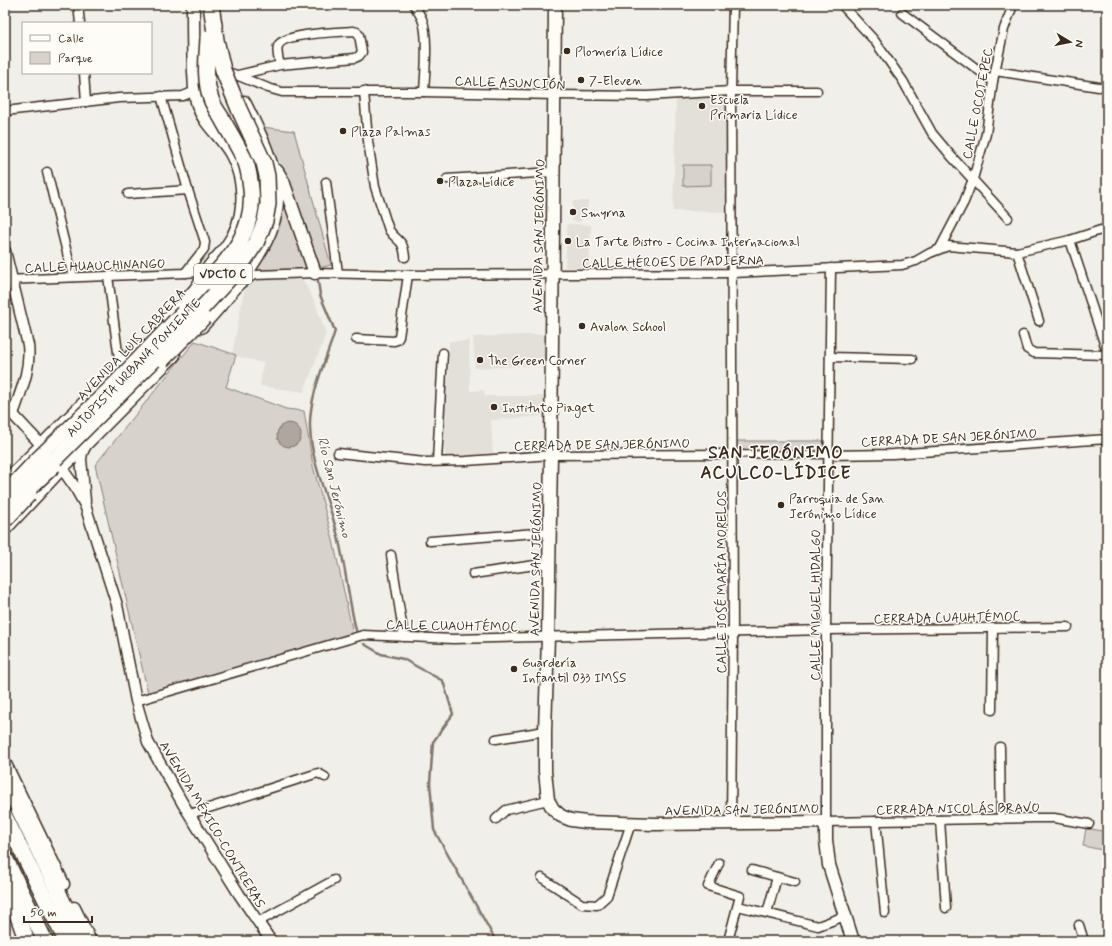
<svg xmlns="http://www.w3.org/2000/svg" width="1112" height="946" font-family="Mynerve,sans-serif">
<rect width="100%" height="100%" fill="#f1efea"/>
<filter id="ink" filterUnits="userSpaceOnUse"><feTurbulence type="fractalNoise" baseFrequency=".025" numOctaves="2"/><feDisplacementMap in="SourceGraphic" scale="8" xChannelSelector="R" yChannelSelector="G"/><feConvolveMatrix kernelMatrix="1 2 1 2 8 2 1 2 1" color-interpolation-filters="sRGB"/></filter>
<g filter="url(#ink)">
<g fill="#e3e0da">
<path d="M 729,97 L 728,212 L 673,211 L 676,98 Z"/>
<path d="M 573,201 L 588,201 L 587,219 L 581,218 L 581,222 L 572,221 Z"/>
<path d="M 567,224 L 591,225 L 589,267 L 565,267 Z"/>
<path d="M 246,280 L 303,280 L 316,305 L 326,334 L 304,392 L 260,386 L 263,363 L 232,355 Z"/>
<path d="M 544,334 L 546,365 L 475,368 L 473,337 Z"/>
<path d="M 449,341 L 469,341 L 470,391 L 484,390 L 485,396 L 545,396 L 545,416 L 491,420 L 493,455 L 445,459 L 442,398 L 449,375 Z"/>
</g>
<g fill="#d7d2cc" stroke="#897e75">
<path d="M 254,126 L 294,131 L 331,265 L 315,269 L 254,275 L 239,285 L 273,199 Z"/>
<path d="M 683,165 L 711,165 L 711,185 L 683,186 Z"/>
<path d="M 195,341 L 236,355 L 226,387 L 286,409 L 304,411 L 313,466 L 333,540 L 353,634 L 148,693 L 95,465 Z"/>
<path d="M 728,441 L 825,441 L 822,456 L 729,458 Z"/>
<path d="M 1086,828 L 1107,832 L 1107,851 L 1083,846 Z"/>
</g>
<circle fill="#aea69f" stroke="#80746b" cx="289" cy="435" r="12"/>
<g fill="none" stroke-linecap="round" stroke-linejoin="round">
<g stroke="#80746b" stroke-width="2.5">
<path d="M 318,281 L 320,295 L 335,331 C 326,360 309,396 310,427 C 311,466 331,503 339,541 C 346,571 349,601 356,630"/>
<path d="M 364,644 L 381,654 L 403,659 L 443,681 L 453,714 L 433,742 L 430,783 L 434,830 L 496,941"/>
</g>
<defs>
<path id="pedestrian" d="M 732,454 L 828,455"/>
<g id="minor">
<path d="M 78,5 L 80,23"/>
<path d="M 414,5 C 416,9 420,14 422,19 C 429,34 425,74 424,92"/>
<path d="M 842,5 L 874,40 L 903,81 L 932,133 L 952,157 L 1008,218"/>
<path d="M 902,13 L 993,81"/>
<path d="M 995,71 L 1099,87"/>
<path d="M 84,73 L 86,102"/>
<path d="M 231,73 L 268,88 L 282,92 L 424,92 L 554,95 L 647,96 L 731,91 L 817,91"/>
<path d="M 238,75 L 280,65 L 355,58 L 359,56 L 362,52 L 359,35 L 357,32 L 353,31 C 340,32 282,33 278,46 C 276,52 279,60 280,65"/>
<path d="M 364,91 L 368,141 L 375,187 L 389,230 C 398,243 403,238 405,257"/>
<path d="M 161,96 L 188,190 L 205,242 L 204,249 L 185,273"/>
<path d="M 5,111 L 119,98 L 183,96 L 195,91"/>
<path d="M 47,172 L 73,277"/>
<path d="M 447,179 L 553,172"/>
<path d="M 326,182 L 338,273"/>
<path d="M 128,194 L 188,190"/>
<path d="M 1070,240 L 1107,352"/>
<path d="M 940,248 L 964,202 L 973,179 L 986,134 L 993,81 L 1004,29 L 1013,5"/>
<path d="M 1017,252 L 1039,321"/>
<path d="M 831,268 L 826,630 L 826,822 L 1034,818 L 1054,818 L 1089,824"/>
<path d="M 108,276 L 120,368"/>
<path d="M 5,280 L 185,273 L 198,272 L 208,268"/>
<path d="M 242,283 L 254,275 L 315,273 L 408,275 L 733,273 L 902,265 L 916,261 L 930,253 L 948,246 L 1017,252 L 1070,240 L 1107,228"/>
<path d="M 1023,335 L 1027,349 L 1034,353 L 1107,355"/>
<path d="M 356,339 L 394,341 L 397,340 L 399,337 L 408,275"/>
<path d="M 830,357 L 912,359"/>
<path d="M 338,453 L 425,462 L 466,461 L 551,455 L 732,454"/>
<path d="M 828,455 L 893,454 L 1107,439"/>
<path d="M 437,461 L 443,353"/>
<path d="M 430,541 L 549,532"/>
<path d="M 391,555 L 404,637"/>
<path d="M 473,574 L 549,563"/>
<path d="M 136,701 L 363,635 L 453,639 L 826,630 L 1068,627"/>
<path d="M 992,710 L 993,628"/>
<path d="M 496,739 L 545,731"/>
<path d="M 1000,747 L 1001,819"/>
<path d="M 190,814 L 318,773 L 325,777"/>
<path d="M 496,819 L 506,810 L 548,800"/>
<path d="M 940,820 L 946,908"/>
<path d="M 876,821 L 885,913"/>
<path d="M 731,822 L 733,633 L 731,91 L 733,5"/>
<path d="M 719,863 L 708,886 L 740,896 L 728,941"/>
<path d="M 752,870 L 795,882"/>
<path d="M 542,878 L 582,904 L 597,905 L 607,896 L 631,823"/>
<path d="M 738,906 L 818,926 L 845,916"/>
<path d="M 767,913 L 777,877"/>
<path d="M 258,922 L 334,880"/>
<path d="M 1079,925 L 1084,941"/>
</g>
<g id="tertiary">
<path d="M 5,251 L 28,345 C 31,369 21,391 13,414"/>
<path d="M 5,406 L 47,451"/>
<path d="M 58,463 L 75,487 L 85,505 L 117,605 L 136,701 L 148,742 L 183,804 L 239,894 L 271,941"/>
<path d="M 85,501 L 81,459 L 82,453 L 86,445"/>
</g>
<g id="secondary">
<path d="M 555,5 L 551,455 L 548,637 L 545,731 L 545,771 L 548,800 L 553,809 L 561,816 L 571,820 L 586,822 L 655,824 L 826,822 L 826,840 L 829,865 L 853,941"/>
<path d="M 277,171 L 283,181 L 315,273"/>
<path d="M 168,318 C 177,309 187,300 195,290 C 201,283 204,274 209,267 C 215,259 222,253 227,246 C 246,220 247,185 233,157 C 224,138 204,125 198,105 C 194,94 195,82 194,72 C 193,49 193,27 193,5"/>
<path d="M 201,327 C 230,295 279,242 277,196 C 276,165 258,130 244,102"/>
<path d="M 5,482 L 141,346"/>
<path d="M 5,529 L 62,468 L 174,355"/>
<path d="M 5,764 L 63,884"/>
<path d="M 74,908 L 90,941"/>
</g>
<g id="motorway">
<path d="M 211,5 L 214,25"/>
<path d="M 200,294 L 207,282"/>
<path d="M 5,780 L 71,919 L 80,941"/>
<path d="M 5,817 L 66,941"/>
<path d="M 5,858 L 45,941"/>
<path d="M 5,879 L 26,939"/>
</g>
</defs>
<use href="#pedestrian" stroke="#3b2a1e" stroke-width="9"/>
<use href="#minor" stroke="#3b2a1e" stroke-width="11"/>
<use href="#tertiary" stroke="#3b2a1e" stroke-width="13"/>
<use href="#secondary" stroke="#3b2a1e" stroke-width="15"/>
<use href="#motorway" stroke="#3b2a1e" stroke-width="18"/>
<use href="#pedestrian" stroke="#fdfcf7" stroke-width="6"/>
<use href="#minor" stroke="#fdfcf7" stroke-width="8"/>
<use href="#tertiary" stroke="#fdfcf7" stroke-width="10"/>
<use href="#secondary" stroke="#fdfcf7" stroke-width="12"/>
<use href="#motorway" stroke="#fdfcf7" stroke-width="15"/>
<defs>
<g id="secondary-bridge">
<path d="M 163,361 L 205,318"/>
<path d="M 5,492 L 34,461 L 117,380 L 182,312"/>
<path d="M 20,499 L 55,466"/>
</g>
<g id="motorway-bridge">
<path d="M 207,282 C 233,256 255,228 251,189 C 250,180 249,171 246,163 C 239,147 229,132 221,117 C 217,111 213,105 211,99 C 204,79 207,58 208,38"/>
<path d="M 5,504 L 33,475 L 56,458 L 158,356 L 238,269 L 256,243 L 265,221 L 268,204 L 267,176 L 264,163 L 239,109 L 223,70 L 216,40 L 214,25"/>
<path d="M 5,520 L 29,494"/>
</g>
</defs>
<use href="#secondary-bridge" stroke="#3b2a1e" stroke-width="15" stroke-linecap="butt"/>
<use href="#motorway-bridge" stroke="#3b2a1e" stroke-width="18" stroke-linecap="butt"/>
<use href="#secondary-bridge" stroke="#fdfcf7" stroke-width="12"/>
<use href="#motorway-bridge" stroke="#fdfcf7" stroke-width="15"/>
</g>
</g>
<g fill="#3b2a1e" stroke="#fdfcf7" stroke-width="1.5">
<circle cx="567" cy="51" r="4"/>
<circle cx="581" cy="80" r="4"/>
<circle cx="702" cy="106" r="4"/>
<circle cx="343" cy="131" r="4"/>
<circle cx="440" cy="181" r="4"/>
<circle cx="573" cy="212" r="4"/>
<circle cx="568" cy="241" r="4"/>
<circle cx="582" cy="326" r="4"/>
<circle cx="480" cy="360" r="4"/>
<circle cx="494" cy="407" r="4"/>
<circle cx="781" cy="505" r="4"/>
<circle cx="514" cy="669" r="4"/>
</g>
<g text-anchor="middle" stroke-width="3" stroke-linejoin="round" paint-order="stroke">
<rect fill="#fdfcf7" stroke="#75695f" stroke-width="1" x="194" y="264" width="58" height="20" rx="3"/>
<g font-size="12" font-weight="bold" fill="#3b2a1e">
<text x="223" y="278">VDCTO C</text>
</g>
<g font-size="13" fill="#3b2a1e" stroke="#fdfcf7" text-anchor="start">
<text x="575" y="56">Plomería Lídice</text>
<text x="589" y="85">7-Eleven</text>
<text x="710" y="104">Escuela<tspan x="710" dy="15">Primaria Lídice</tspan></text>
<text x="351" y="136">Plaza Palmas</text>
<text x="448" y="186">Plaza Lídice</text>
<text x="581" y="217">Smyrna</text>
<text x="576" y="246">La Tarte Bistro - Cocina Internacional</text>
<text x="590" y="331">Avalon School</text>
<text x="488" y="365">The Green Corner</text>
<text x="502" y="412">Instituto Piaget</text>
<text x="789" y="503">Parroquia de San<tspan x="789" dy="15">Jerónimo Lídice</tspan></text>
<text x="522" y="667">Guardería<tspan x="522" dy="15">Infantil 033 IMSS</tspan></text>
</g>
<g font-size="13" fill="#3b2a1e" stroke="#fdfcf7">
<text transform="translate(510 82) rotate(2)" y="5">CALLE ASUNCIÓN</text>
<text transform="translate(977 103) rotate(-79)" y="5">CALLE OCOTEPEC</text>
<text transform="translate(538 236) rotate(-89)" y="5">AVENIDA SAN JERÓNIMO</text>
<text transform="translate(673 261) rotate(-1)" y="5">CALLE HÉROES DE PADIERNA</text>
<text transform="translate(95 265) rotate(-2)" y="5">CALLE HUAUCHINANGO</text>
<text transform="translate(131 344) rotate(-46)" y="5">AVENIDA LUIS CABRERA</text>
<text transform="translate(133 367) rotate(-46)" y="5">AUTOPISTA URBANA PONIENTE</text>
<text transform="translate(949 437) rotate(-3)" y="5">CERRADA DE SAN JERÓNIMO</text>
<text transform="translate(602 444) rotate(-1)" y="5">CERRADA DE SAN JERÓNIMO</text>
<text transform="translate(535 559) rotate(-89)" y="5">AVENIDA SAN JERÓNIMO</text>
<text transform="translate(721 582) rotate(-90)" y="5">CALLE JOSÉ MARÍA MORELOS</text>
<text transform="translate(815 605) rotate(-90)" y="5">CALLE MIGUEL HIDALGO</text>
<text transform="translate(947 617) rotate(-1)" y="5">CERRADA CUAUHTÉMOC</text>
<text transform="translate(452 625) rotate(1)" y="5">CALLE CUAUHTÉMOC</text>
<text transform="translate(958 808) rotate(-1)" y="5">CERRADA NICOLÁS BRAVO</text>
<text transform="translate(742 809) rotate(-1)" y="5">AVENIDA SAN JERÓNIMO</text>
<text transform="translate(213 824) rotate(59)" y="5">AVENIDA MÉXICO-CONTRERAS</text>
</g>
<g font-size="14" font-style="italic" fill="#63554b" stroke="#fdfcf7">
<text transform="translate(335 487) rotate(76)" y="5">Río San Jerónimo</text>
</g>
<g font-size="17" font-weight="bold" letter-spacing="1" fill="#3b2a1e" stroke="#fdfcf7">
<text x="776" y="458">SAN JERÓNIMO<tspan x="776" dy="20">ACULCO-LÍDICE</tspan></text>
</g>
</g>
<rect width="1112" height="946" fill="none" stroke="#fdfcf7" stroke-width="20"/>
<rect x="10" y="10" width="1092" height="926" fill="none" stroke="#3b2a1e" stroke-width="1.5" filter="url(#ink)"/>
<rect x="22" y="22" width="130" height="52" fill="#fdfcf7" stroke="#afa8a0"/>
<rect x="30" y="35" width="20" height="6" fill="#fdfcf7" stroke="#afa8a0"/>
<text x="58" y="42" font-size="12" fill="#3b2a1e">Calle</text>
<rect x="30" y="52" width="20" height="12" fill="#d7d2cc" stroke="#afa8a0"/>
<text x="58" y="62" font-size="12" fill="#3b2a1e">Parque</text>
<g transform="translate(1070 42) rotate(100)" stroke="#fdfcf7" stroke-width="3" paint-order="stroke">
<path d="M0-3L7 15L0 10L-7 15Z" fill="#3b2a1e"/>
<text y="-6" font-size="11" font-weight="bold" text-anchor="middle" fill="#3b2a1e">N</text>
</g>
<path d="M24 916v6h68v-6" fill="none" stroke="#3b2a1e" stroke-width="2"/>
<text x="30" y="916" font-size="12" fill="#3b2a1e" stroke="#fdfcf7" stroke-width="3" paint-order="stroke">50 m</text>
</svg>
